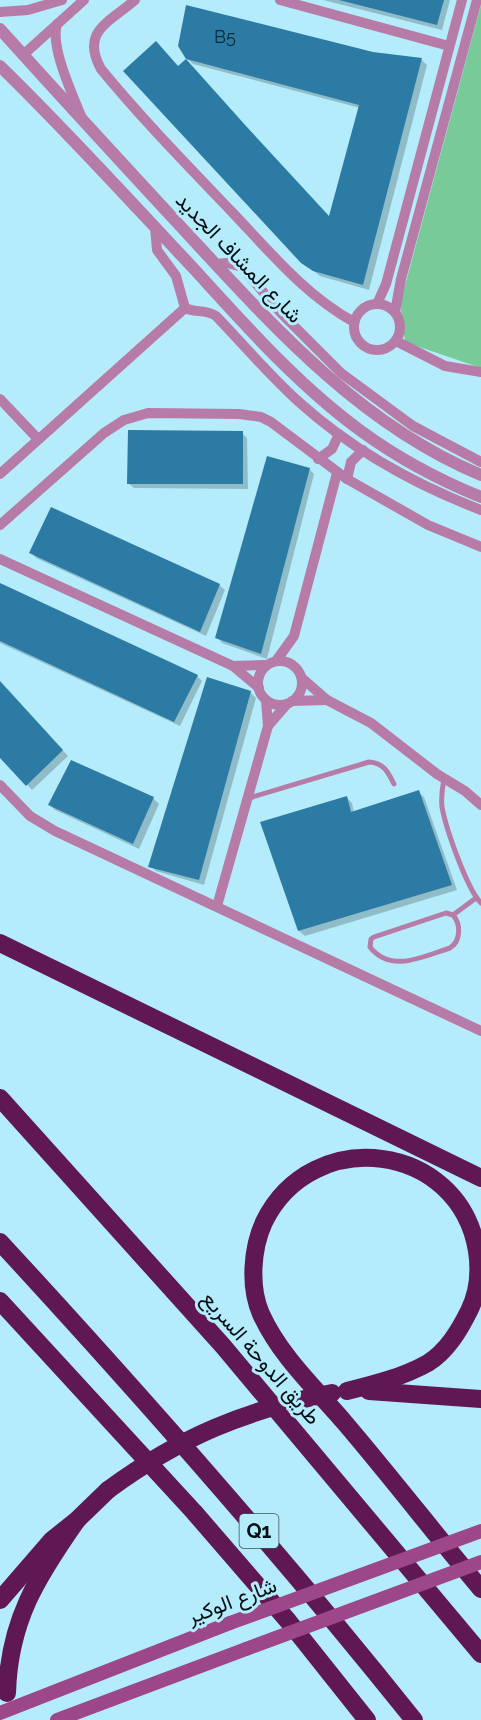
<svg xmlns="http://www.w3.org/2000/svg" width="481" height="1720" font-family="Raleway,Vazirmatn,sans-serif">
<rect width="100%" height="100%" fill="#b5ecfb"/>
<path fill="#78cb99" d="M 481,5 L 481,368 L 405,342 L 400,304 Z"/>
<g fill="#0003">
<path d="M 323,0 L 450,0 L 442,30 Z"/>
<path d="M 373,54 L 422,60 L 427,65 L 369,290 L 320,276 L 302,262 L 179,67 L 330,219 L 360,108 L 193,64 L 187,58 Z"/>
<path d="M 242,433 L 247,438 L 248,489 L 134,488 L 128,483 Z"/>
<path d="M 309,469 L 314,474 L 267,659 L 222,643 L 217,637 Z"/>
<path d="M 31,552 L 219,585 L 225,590 L 206,636 L 36,558 Z"/>
<path d="M 0,584 L 197,676 L 202,681 L 180,726 L 0,643 Z"/>
<path d="M 0,683 L 68,756 L 32,790 L 0,755 Z"/>
<path d="M 250,692 L 256,698 L 204,885 L 156,871 L 150,866 Z"/>
<path d="M 418,792 L 424,797 L 457,890 L 305,936 L 299,931 L 346,797 L 352,803 L 354,813 Z"/>
<path d="M 153,798 L 159,804 L 139,849 L 55,810 L 50,805 Z"/>
</g>
<g fill="#2c7ba5" fill-rule="evenodd">
<path d="M 339,0 L 444,0 L 437,25 Z"/>
<path d="M 186,5 L 373,52 L 422,58 L 363,285 L 313,271 L 301,263 L 123,71 L 156,41 L 178,66 L 186,59 L 178,46 ZM 186,59 L 359,105 L 329,216 L 246,126 Z"/>
<path d="M 128,430 L 243,431 L 243,484 L 127,484 Z"/>
<path d="M 267,456 L 310,468 L 261,654 L 215,638 Z"/>
<path d="M 51,507 L 220,584 L 200,632 L 29,553 Z"/>
<path d="M 0,583 L 198,675 L 174,722 L 0,641 Z"/>
<path d="M 207,677 L 251,691 L 199,880 L 148,867 Z"/>
<path d="M 0,681 L 63,750 L 26,786 L 0,758 Z"/>
<path d="M 71,760 L 154,797 L 133,844 L 48,805 Z"/>
<path d="M 419,790 L 452,885 L 298,931 L 260,822 L 347,796 L 351,812 Z"/>
</g>
<g fill="none" stroke-linecap="round" stroke-linejoin="round">
<g stroke="#b67ca7" stroke-width="5">
<path d="M 444,779 C 442,789 441,798 442,807 C 446,829 467,889 481,903"/>
<path d="M 249,798 L 369,762 C 384,763 388,772 394,784"/>
<path d="M 446,913 L 453,915 C 461,924 461,941 450,948 C 424,956 391,974 370,947 L 371,939 L 374,937 Z"/>
<path d="M 453,915 L 476,898"/>
</g>
<g stroke="#b67ca7" stroke-width="10">
<path d="M 135,0 C 110,22 80,31 101,69 C 142,119 188,166 232,212 C 270,252 305,295 354,322"/>
<path d="M 280,0 L 449,46"/>
<path d="M 0,12 L 28,10 L 62,0"/>
<path d="M 57,24 C 50,47 72,93 81,116"/>
<path d="M 23,55 L 84,0"/>
<path d="M 155,227 L 157,250 L 176,276 L 185,308 C 195,313 206,309 216,316 C 244,345 269,375 299,402 C 351,449 416,485 481,510"/>
<path d="M 216,264 L 227,263 L 242,267 L 281,313 L 341,373 L 413,426 L 481,462"/>
<circle cx="377" cy="327" r="23"/>
<path d="M 377,304 L 386,284 L 462,0"/>
<path d="M 395,312 L 401,279 L 477,0"/>
<path d="M 396,341 L 445,366 L 481,372"/>
<path d="M 0,399 L 38,439"/>
<path d="M 318,459 L 332,449 L 339,434"/>
<path d="M 0,474 L 185,308"/>
<path d="M 347,479 L 351,462 L 363,450"/>
<path d="M 0,525 L 104,433 L 124,420 L 148,413 L 239,414 L 261,417 L 271,422 L 347,479 L 428,525 L 481,547"/>
<path d="M 0,559 L 233,666 L 259,688"/>
<circle cx="280" cy="683" r="22"/>
<path d="M 276,661 L 294,636 L 337,473"/>
<path d="M 233,666 L 266,665"/>
<path d="M 303,679 L 327,700 L 371,723 L 437,774 L 465,791 L 481,805"/>
<path d="M 292,701 L 327,700"/>
<path d="M 268,726 L 287,704"/>
<path d="M 0,785 L 30,816 L 55,831 L 481,1031"/>
<path d="M 217,906 L 268,726 L 266,700"/>
</g>
<g stroke="#b67ca7" stroke-width="12">
<path d="M 0,29 C 60,96 122,163 183,229 C 272,325 359,424 481,475"/>
<path d="M 0,66 C 67,131 131,202 195,270 C 247,327 299,386 361,431 C 398,458 439,480 481,497"/>
</g>
<g stroke="#9c478a" stroke-width="14">
<path d="M 0,1713 L 230,1623"/>
<path d="M 57,1720 L 246,1649"/>
</g>
<g stroke="#5f1852" stroke-width="18">
<path d="M 0,943 L 481,1178"/>
<path d="M 0,1098 L 223,1346 L 481,1654"/>
<path d="M 0,1242 C 143,1397 282,1555 414,1720"/>
<path d="M 0,1301 L 194,1512 L 289,1622 L 367,1720"/>
<path d="M 347,1391 C 375,1384 403,1377 428,1363 C 447,1351 459,1331 469,1311 C 478,1293 480,1271 477,1251 C 459,1142 312,1124 264,1222 C 252,1248 249,1287 261,1314 C 280,1356 316,1389 345,1423 C 391,1477 435,1534 481,1589"/>
<path d="M 369,1391 L 481,1399"/>
<path d="M 0,1600 L 52,1540 L 77,1520 L 108,1490"/>
<path d="M 7,1693 C 9,1621 37,1577 77,1520"/>
</g>
<g stroke="#9c478a" stroke-width="14">
<path d="M 230,1623 L 481,1531"/>
<path d="M 246,1649 L 481,1562"/>
</g>
<path stroke="#5f1852" stroke-width="18" d="M 108,1490 C 180,1437 245,1410 332,1393"/>
</g>
<g text-anchor="middle" stroke-width="6" stroke-linejoin="round" paint-order="stroke">
<g font-size="18" fill="#0b2a38">
<text x="225" y="43">B5</text>
</g>
<rect fill="#b5ecfb" stroke="#365159" stroke-width="1.5" x="239.5" y="1514" width="39" height="34" rx="4.5"/>
<g font-size="20" font-weight="bold" fill="#000f14">
<text x="259" y="1538">Q1</text>
</g>
<g font-size="21" fill="#000f14" stroke="#b5ecfb">
<text transform="translate(239 258) rotate(46)" y="7">شارع المشاف الجديد</text>
<text transform="translate(261 1358) rotate(49)" y="7">طريق الدوحة السريع</text>
<text transform="translate(232 1601) rotate(-21)" y="7">شارع الوكير</text>
</g>
</g>
</svg>
